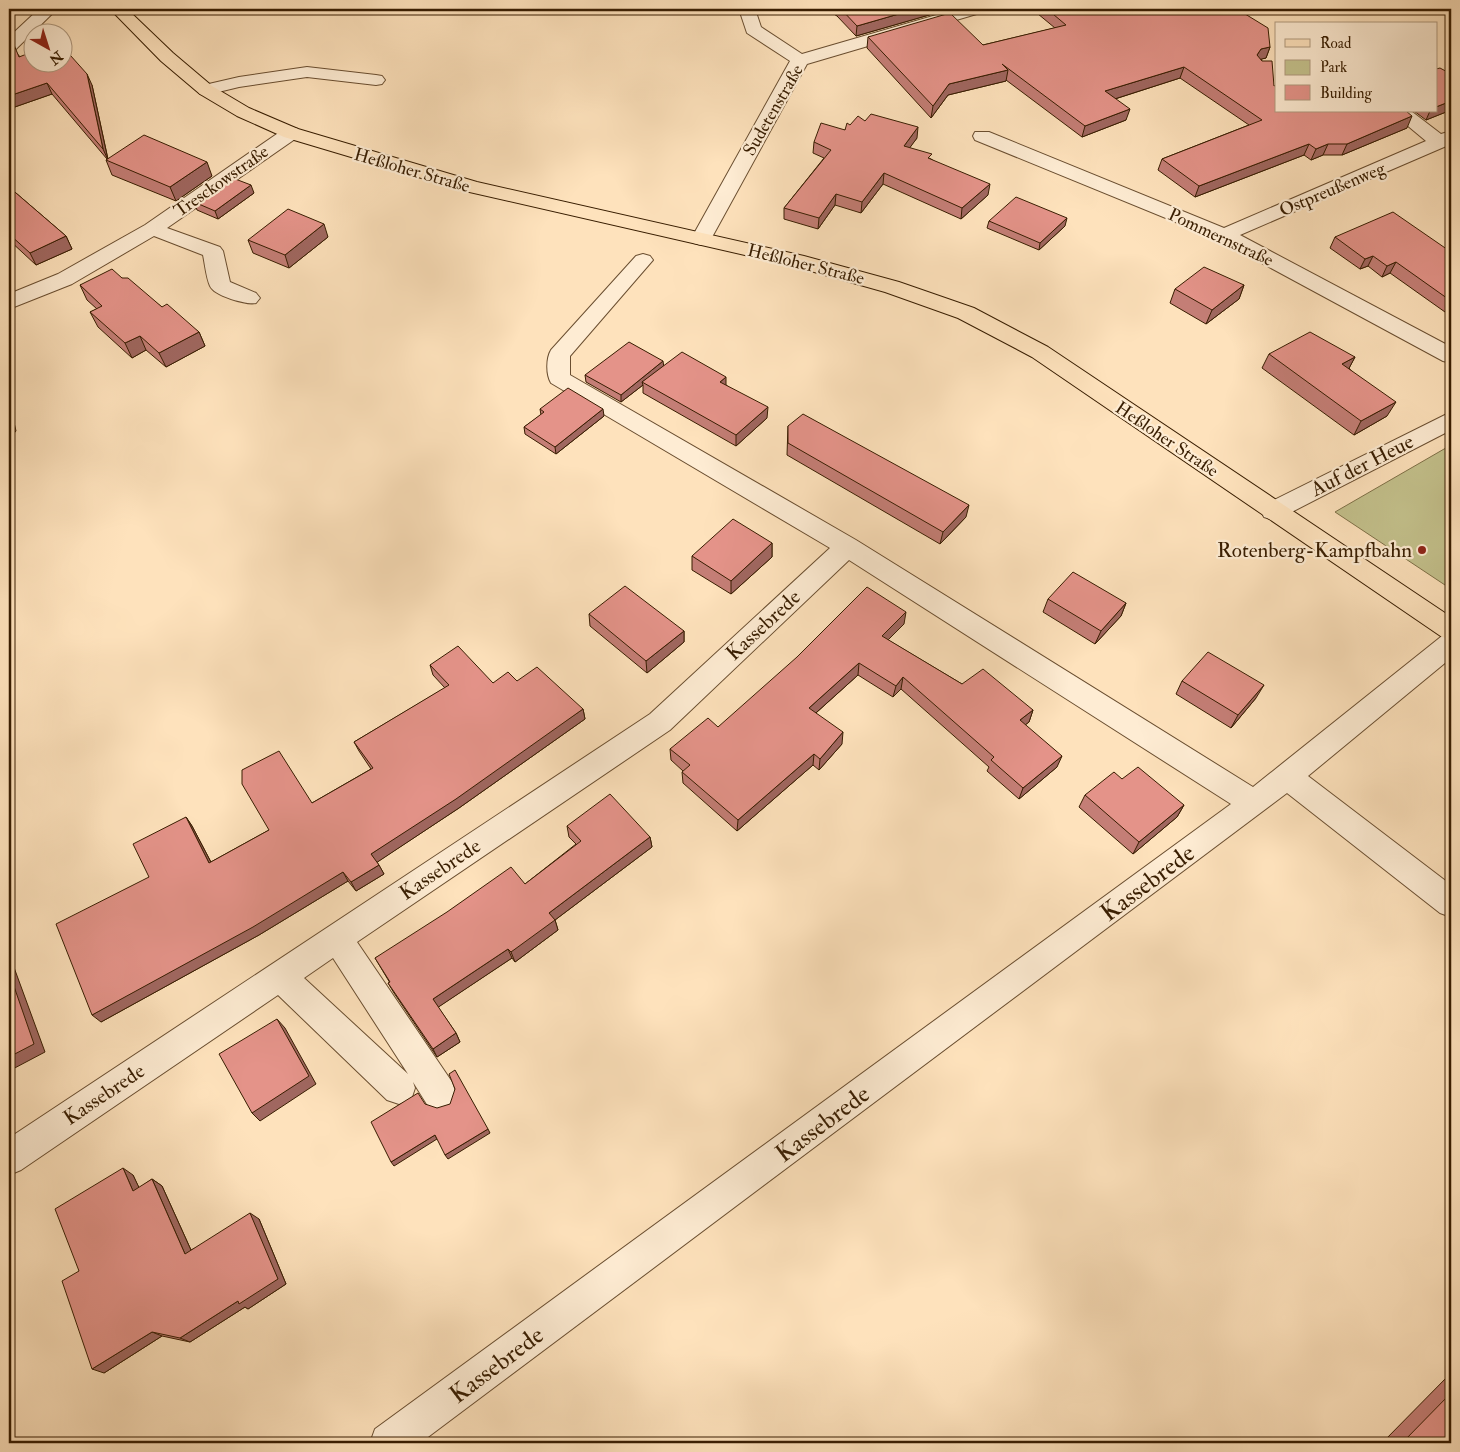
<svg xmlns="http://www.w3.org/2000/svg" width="1460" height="1452" font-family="'IM FELL Double Pica',serif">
<rect width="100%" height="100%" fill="#fee2bc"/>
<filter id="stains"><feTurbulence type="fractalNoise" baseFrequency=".004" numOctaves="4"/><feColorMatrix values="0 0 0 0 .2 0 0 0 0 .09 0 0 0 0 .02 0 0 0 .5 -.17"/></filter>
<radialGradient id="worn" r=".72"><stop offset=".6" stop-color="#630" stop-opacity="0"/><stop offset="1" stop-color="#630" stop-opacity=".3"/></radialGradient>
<path fill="#c4c28d" stroke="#7e7047" d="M 1451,445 L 1451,589 L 1335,512 Z"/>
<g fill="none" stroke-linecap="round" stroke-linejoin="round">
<defs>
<g id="minor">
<path d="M 39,9 L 57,9 L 15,50 L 9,51 L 9,37 Z"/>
<path d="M 739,9 L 755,9 L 761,27 L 802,54 L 957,9 L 982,9 L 980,13 L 807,64 L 711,239 L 708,243 L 701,245 L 694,243 L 691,239 L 790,61 L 747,33 Z"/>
<path d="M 307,67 L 376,75 L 382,76 L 385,80 L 382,84 L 376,85 L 307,77 L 239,87 L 206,95 L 200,94 L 197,90 L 200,86 L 239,77 Z"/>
<path d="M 1390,111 L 1411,111 L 1441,134 L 1451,131 L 1451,144 L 1240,235 L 1451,347 L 1451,363 L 1443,361 L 1217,239 L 975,140 L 973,136 L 975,132 L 989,132 L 1224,228 L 1426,141 Z"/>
<path d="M 291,127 L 298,129 L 300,133 L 298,137 L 167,228 L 220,247 L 223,251 L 230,282 L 256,293 L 260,298 L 256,303 C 247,305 214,296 210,286 C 206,277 205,264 203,255 L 154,236 L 72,284 L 9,309 L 9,294 L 58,274 L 145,225 L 284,129 Z"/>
<path d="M 643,254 L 650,256 L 653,260 L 570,356 L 570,375 L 856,540 L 1253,787 L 1442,636 L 1451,633 L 1451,658 L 1308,776 L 1451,885 L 1451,917 L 1440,913 L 1287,793 L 420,1443 L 370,1443 L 375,1429 L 1231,804 L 849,560 L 670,730 L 357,942 L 452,1082 L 456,1094 L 452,1106 L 440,1110 L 428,1106 L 413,1082 L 415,1088 L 411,1100 L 399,1104 L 387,1100 L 278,995 L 21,1170 L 9,1175 L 9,1138 L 650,714 L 830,548 L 551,383 C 546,375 546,358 551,350 L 636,256 ZM 333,958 L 408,1074 L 304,978 Z"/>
<path d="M 1451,412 L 1451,430 L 1282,517 L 1273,520 L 1264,517 L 1261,511 L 1264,505 Z"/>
</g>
<path id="major" d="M 110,9 L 127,9 L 173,53 L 212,86 L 249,108 L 298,129 L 477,182 L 804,256 L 899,282 L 974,308 L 1048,347 L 1451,617 L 1451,640 L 1442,637 L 1032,357 L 958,318 L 885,292 L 793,266 L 465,191 L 284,137 L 237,116 L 200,94 L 161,61 Z"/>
</defs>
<use href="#minor" stroke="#6a4e30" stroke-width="2"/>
<use href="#major" stroke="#381d01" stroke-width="2"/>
<use href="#minor" fill="#feecd3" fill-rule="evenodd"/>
<use href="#major" fill="#fee2bc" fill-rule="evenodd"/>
</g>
<g fill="#c47e76" stroke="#381d01">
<path d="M 826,9 L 937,9 L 936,13 L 856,36 L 837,16 Z"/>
<path d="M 1032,9 L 1237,9 L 1270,47 L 1266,58 L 1261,59 L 1274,86 L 1407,128 L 1342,155 L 1323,155 L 1311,160 L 1304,155 L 1195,197 L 1158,170 L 1162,159 L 1249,125 L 1180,78 L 1115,99 L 1126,120 L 1082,137 L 1006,80 L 1006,81 L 948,95 L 931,118 L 867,48 L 868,37 L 983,45 L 1055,28 Z"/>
<path d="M 9,41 L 19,56 L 92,85 L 108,159 L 212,176 L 176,201 L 112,175 L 106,160 L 107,159 L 52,94 L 9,109 Z"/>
<path d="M 1451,74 L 1451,110 L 1426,120 L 1414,111 L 1436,111 Z"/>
<path d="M 865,121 L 917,138 L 909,148 L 931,159 L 988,195 L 961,219 L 883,184 L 861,213 L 835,205 L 818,229 L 784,219 L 784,208 L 824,158 L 813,153 L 814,142 L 845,130 L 850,125 Z"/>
<path d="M 9,187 L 66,236 L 72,249 L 36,265 L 9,240 Z"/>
<path d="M 254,193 L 218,219 L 197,210 L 194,202 Z"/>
<path d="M 989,221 L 1065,226 L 1039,250 L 987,228 Z"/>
<path d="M 328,237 L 289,268 L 253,253 L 248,240 Z"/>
<path d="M 1335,237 L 1451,252 L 1451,309 L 1445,312 L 1390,273 L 1382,277 L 1368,266 L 1360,269 L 1330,248 Z"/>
<path d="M 122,278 L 162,307 L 199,332 L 205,346 L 166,367 L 146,350 L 132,358 L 98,327 L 90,312 L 97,309 L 87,300 L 80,285 Z"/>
<path d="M 1244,285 L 1239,299 L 1206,324 L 1170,303 L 1175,289 Z"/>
<path d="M 1269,354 L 1355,357 L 1349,368 L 1387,416 L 1354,435 L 1262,368 Z"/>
<path d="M 664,366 L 726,385 L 767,418 L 736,446 L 643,393 L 643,385 L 621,402 L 586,382 L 585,375 Z"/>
<path d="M 540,409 L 604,416 L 556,454 L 525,434 L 524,427 L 541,415 Z"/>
<path d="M 788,426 L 966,517 L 940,544 L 787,455 Z"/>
<path d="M 772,543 L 772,557 L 731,594 L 692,570 L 692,556 Z"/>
<path d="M 1048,599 L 1126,603 L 1121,616 L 1095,644 L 1043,612 Z"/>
<path d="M 589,614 L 684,631 L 684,642 L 647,673 L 590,626 Z"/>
<path d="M 904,624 L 888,640 L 962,684 L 1033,710 L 1029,722 L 1025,725 L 1057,767 L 1019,799 L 987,771 L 989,767 L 901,689 L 893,697 L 858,675 L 816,713 L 842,744 L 819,770 L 813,765 L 737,831 L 683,783 L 682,772 L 683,771 L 671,760 L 670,749 L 718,727 Z"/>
<path d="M 430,665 L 493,683 L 517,681 L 583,709 L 585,719 L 459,808 L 377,862 L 384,874 L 356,891 L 348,881 L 259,935 L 101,1022 L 149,877 L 186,817 L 192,826 L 211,862 L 269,830 L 312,803 L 371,769 L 359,751 L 354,742 L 445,688 L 433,675 Z"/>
<path d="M 1182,681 L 1256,698 L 1231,728 L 1176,694 Z"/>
<path d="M 1122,779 L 1184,805 L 1177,817 L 1133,854 L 1079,807 L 1085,795 Z"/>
<path d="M 567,826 L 650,837 L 652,847 L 555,920 L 558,930 L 515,962 L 512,958 L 438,1007 L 456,1033 L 460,1042 L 437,1057 L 394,993 L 388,983 L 390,983 L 375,958 L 525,884 L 576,844 L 569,837 Z"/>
<path d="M 133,1175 L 139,1188 L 152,1179 L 162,1186 L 191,1250 L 259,1219 L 286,1284 L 248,1309 L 245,1307 L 190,1342 L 162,1336 L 104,1373 L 79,1271 Z"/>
<path d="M 1451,1373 L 1451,1443 L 1382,1443 Z"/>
</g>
<g fill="#a06760" stroke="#381d01">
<path d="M 916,9 L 937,9 L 936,13 L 856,36 L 857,26 Z"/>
<path d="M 1270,47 L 1266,58 L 1258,60 L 1257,55 L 1261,49 Z"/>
<path d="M 1184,67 L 1180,78 L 1102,103 L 1105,91 Z"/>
<path d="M 1008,70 L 1006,81 L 948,95 L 931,118 L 933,106 L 949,84 Z"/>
<path d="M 87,74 L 92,85 L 108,160 L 103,149 Z"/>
<path d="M 47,83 L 52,94 L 9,109 L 9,96 Z"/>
<path d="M 1451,101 L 1451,110 L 1426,120 L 1430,111 L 1436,111 L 1436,107 Z"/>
<path d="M 1130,109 L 1126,120 L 1082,137 L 1085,126 Z"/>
<path d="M 1412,116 L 1407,128 L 1342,155 L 1347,144 Z"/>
<path d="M 918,127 L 917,138 L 903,157 L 904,146 Z"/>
<path d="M 1309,144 L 1304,155 L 1195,197 L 1199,186 Z"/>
<path d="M 1328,144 L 1323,155 L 1311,160 L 1316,149 Z"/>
<path d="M 207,162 L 212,176 L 176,201 L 170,187 Z"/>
<path d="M 884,173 L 883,184 L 861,213 L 862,202 Z"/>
<path d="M 990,184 L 988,195 L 961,219 L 962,208 Z"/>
<path d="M 251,185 L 254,193 L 218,219 L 215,211 Z"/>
<path d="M 836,194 L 835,205 L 818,229 L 819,218 Z"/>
<path d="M 1067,218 L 1065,226 L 1039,250 L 1040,243 Z"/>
<path d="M 324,224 L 328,237 L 289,268 L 285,255 Z"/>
<path d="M 66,236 L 72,249 L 36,265 L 30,253 Z"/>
<path d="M 1373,256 L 1368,266 L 1360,269 L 1365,259 Z"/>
<path d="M 1396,262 L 1390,273 L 1382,277 L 1387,266 Z"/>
<path d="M 1244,285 L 1239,299 L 1206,324 L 1212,310 Z"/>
<path d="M 1451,302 L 1451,309 L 1445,312 Z"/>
<path d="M 199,332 L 205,346 L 166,367 L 159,353 Z"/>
<path d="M 140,336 L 146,350 L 132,358 L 125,343 Z"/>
<path d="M 1355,357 L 1347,372 L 1342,364 Z"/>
<path d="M 663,361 L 664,368 L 642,382 L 643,385 L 621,402 L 621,395 Z"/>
<path d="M 726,377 L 726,388 L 720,382 Z"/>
<path d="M 9,401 L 16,431 L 9,439 Z"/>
<path d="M 1396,402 L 1387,416 L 1354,435 L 1361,421 Z"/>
<path d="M 768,407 L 767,418 L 736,446 L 736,435 Z"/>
<path d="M 603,409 L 604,416 L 556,454 L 555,447 Z"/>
<path d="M 969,505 L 966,517 L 940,544 L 943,532 Z"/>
<path d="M 772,543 L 772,557 L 731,594 L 731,581 Z"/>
<path d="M 1126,603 L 1121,616 L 1095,644 L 1101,631 Z"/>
<path d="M 906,612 L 904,624 L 880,648 L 882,636 Z"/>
<path d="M 684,631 L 684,642 L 647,673 L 646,661 Z"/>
<path d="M 859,663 L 858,675 L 808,720 L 809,708 Z"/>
<path d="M 903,677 L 901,689 L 893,697 L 896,686 Z"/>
<path d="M 1264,685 L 1256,698 L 1231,728 L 1238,715 Z"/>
<path d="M 583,709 L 585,719 L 459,808 L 376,863 L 371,854 Z"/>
<path d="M 1033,710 L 1029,722 L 1016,732 L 1020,720 Z"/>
<path d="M 843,732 L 842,744 L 819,770 L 820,759 Z"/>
<path d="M 814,754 L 813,765 L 737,831 L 738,820 Z"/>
<path d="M 1062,756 L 1057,767 L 1019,799 L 1023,788 Z"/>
<path d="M 1184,805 L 1177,817 L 1133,854 L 1139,842 Z"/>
<path d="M 186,817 L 192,826 L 216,872 L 209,863 Z"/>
<path d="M 650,837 L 652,847 L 555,920 L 558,930 L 515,962 L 511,952 L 549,913 Z"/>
<path d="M 379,865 L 384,874 L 356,891 L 351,882 Z"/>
<path d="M 343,872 L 348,881 L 259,935 L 101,1022 L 92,1015 Z"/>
<path d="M 508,949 L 512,958 L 437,1008 L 433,999 Z"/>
<path d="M 9,959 L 12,962 L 45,1052 L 9,1071 Z"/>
<path d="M 277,1019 L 285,1028 L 316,1084 L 260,1121 L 252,1113 Z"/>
<path d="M 456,1033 L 460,1042 L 437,1057 L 433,1049 Z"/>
<path d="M 488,1129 L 490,1133 L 448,1159 L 445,1155 Z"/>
<path d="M 435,1135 L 437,1139 L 394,1166 L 391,1162 Z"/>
<path d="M 123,1168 L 133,1175 L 144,1198 L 133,1191 Z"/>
<path d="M 152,1179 L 162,1186 L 195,1259 L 185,1254 Z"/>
<path d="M 250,1213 L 259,1219 L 286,1284 L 248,1309 L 245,1307 L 190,1342 L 180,1338 L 238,1301 Z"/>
<path d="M 152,1332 L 162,1336 L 104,1373 L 92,1369 Z"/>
</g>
<g fill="#e49389" stroke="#381d01">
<path d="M 841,9 L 916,9 L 857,26 Z"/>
<path d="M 1047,9 L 1237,9 L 1268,28 L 1270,47 L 1261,49 L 1257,55 L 1262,61 L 1272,61 L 1274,86 L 1276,85 L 1276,111 L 1406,111 L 1412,116 L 1347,144 L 1328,144 L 1316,149 L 1309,144 L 1199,186 L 1162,159 L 1262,120 L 1184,67 L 1105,91 L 1130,109 L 1085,126 L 1002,64 L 1008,70 L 949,84 L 933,106 L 868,37 L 950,13 L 983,45 L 1066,25 Z"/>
<path d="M 12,40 L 19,57 L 32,52 L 32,62 L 62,62 L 62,46 L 87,74 L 103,149 L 47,83 L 9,96 L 9,41 Z"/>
<path d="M 1440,68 L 1451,74 L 1451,101 L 1436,107 L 1436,69 Z"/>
<path d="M 871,114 L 918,127 L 904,146 L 932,154 L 928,158 L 990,184 L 962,208 L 884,173 L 862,202 L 836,194 L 819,218 L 784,208 L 831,150 L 814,142 L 821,123 L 845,130 L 847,123 L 850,125 L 858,116 L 865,121 Z"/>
<path d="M 144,135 L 207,162 L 170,187 L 106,160 Z"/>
<path d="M 230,177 L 251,185 L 215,211 L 194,202 Z"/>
<path d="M 9,187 L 66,236 L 30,253 L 9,234 Z"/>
<path d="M 1016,197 L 1067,218 L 1040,243 L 989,221 Z"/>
<path d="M 288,209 L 324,224 L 285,255 L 248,240 Z"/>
<path d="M 1393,212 L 1451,252 L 1451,301 L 1396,262 L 1387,266 L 1373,256 L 1365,259 L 1335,237 Z"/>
<path d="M 1204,267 L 1244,285 L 1212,310 L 1175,289 Z"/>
<path d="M 112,269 L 122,278 L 128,278 L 162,307 L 167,304 L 199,332 L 159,353 L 140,336 L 125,343 L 90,312 L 102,306 L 80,285 Z"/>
<path d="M 1310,332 L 1355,357 L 1342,364 L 1396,402 L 1361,421 L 1269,354 Z"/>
<path d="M 629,342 L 663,361 L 621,395 L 585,375 Z"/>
<path d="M 682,352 L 726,377 L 720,382 L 768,407 L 736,435 L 642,382 Z"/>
<path d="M 568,388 L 603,409 L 555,447 L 524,427 L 544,412 L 540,409 Z"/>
<path d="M 803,414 L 969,505 L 943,532 L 788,443 L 788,426 Z"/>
<path d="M 733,519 L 772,543 L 731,581 L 692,556 Z"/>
<path d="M 1073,572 L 1126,603 L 1101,631 L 1048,599 Z"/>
<path d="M 625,586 L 684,631 L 646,661 L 589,614 Z"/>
<path d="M 867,587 L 906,612 L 882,636 L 962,684 L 983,669 L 1033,710 L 1020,720 L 1062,756 L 1023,788 L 991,760 L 994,757 L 903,677 L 896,686 L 859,663 L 809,708 L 843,732 L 820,759 L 814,754 L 738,820 L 682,772 L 690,765 L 670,749 L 708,718 L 718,727 L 797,657 Z"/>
<path d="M 458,646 L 493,683 L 508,672 L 517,681 L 537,667 L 583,709 L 456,799 L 371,854 L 379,865 L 351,882 L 343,872 L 253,927 L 92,1015 L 56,924 L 149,877 L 133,844 L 186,817 L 209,863 L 269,830 L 242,784 L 242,770 L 279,751 L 312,803 L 373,768 L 354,742 L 449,685 L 430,665 Z"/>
<path d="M 1208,652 L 1264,685 L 1238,715 L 1182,681 Z"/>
<path d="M 1138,767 L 1184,805 L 1139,842 L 1085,795 L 1114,772 L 1122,779 Z"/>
<path d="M 610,794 L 650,837 L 549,913 L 555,920 L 511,952 L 508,949 L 433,999 L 456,1033 L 433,1049 L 388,983 L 390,982 L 375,958 L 447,912 L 511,867 L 525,884 L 581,841 L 567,826 Z"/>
<path d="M 9,972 L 34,1044 L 9,1057 Z"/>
<path d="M 277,1019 L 309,1076 L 252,1113 L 219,1054 Z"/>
<path d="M 455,1070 L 488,1129 L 445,1155 L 435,1135 L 391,1162 L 371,1122 L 418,1093 L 425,1104 L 437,1108 L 450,1104 L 455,1089 L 449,1074 Z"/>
<path d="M 123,1168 L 133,1191 L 152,1179 L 185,1254 L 250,1213 L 278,1279 L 239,1304 L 238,1301 L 180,1338 L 152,1332 L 92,1369 L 62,1281 L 79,1271 L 55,1209 Z"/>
<path d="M 1451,1393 L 1451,1443 L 1402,1443 Z"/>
</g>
<circle fill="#8f2418" stroke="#feecd3" stroke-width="2" cx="1422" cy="550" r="5"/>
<g text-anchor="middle" stroke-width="4.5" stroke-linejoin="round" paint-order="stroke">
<g font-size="18" fill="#381d01" stroke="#feecd3">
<text transform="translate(773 110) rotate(-60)" y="6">Sudetenstraße</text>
<text transform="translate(412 170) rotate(16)" y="6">Heßloher Straße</text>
<text transform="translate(221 181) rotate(-35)" y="6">Tresckowstraße</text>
<text transform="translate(1332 189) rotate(-23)" y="6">Ostpreußenweg</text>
<text transform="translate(1221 237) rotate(25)" y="6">Pommernstraße</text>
<text transform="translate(806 264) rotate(14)" y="6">Heßloher Straße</text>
<text transform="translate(1167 439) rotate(34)" y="6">Heßloher Straße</text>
</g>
<g font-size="21" fill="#381d01" stroke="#feecd3">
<text transform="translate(1362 465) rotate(-27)" y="7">Auf der Heue</text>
<text transform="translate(763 625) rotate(-43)" y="7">Kassebrede</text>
<text transform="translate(440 869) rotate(-34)" y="7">Kassebrede</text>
<text transform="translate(104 1094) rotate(-34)" y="7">Kassebrede</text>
</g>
<g font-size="21" fill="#381d01" stroke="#feecd3" text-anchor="end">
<text x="1412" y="557">Rotenberg-Kampfbahn</text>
</g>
<g font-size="25" fill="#381d01" stroke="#feecd3">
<text transform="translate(1147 882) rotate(-37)" y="9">Kassebrede</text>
<text transform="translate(822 1123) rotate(-37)" y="9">Kassebrede</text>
<text transform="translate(496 1364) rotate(-37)" y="9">Kassebrede</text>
</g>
</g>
<rect width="1460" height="1452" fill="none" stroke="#fee2bc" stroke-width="30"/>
<rect x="10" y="10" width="1440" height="1432" fill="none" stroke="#381d01" stroke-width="2.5"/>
<rect x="15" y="15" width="1430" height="1422" fill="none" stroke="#381d01"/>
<rect x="1275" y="22" width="162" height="90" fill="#feecd3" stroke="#af997f"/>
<rect x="1285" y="39" width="25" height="8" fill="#fee2bc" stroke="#af997f"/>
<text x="1320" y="48" font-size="15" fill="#381d01">Road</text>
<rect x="1285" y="60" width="25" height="15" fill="#c4c28d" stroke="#af997f"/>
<text x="1320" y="72" font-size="15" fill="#381d01">Park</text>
<rect x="1285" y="85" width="25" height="15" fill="#e49389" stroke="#af997f"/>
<text x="1320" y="98" font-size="15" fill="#381d01">Building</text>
<g transform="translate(48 48) rotate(141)"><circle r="24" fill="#feecd3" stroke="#af997f"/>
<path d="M0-4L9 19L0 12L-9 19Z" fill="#8f2418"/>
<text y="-8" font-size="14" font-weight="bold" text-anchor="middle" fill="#381d01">N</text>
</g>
<rect width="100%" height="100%" filter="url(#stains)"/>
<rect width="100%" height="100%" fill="url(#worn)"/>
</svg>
